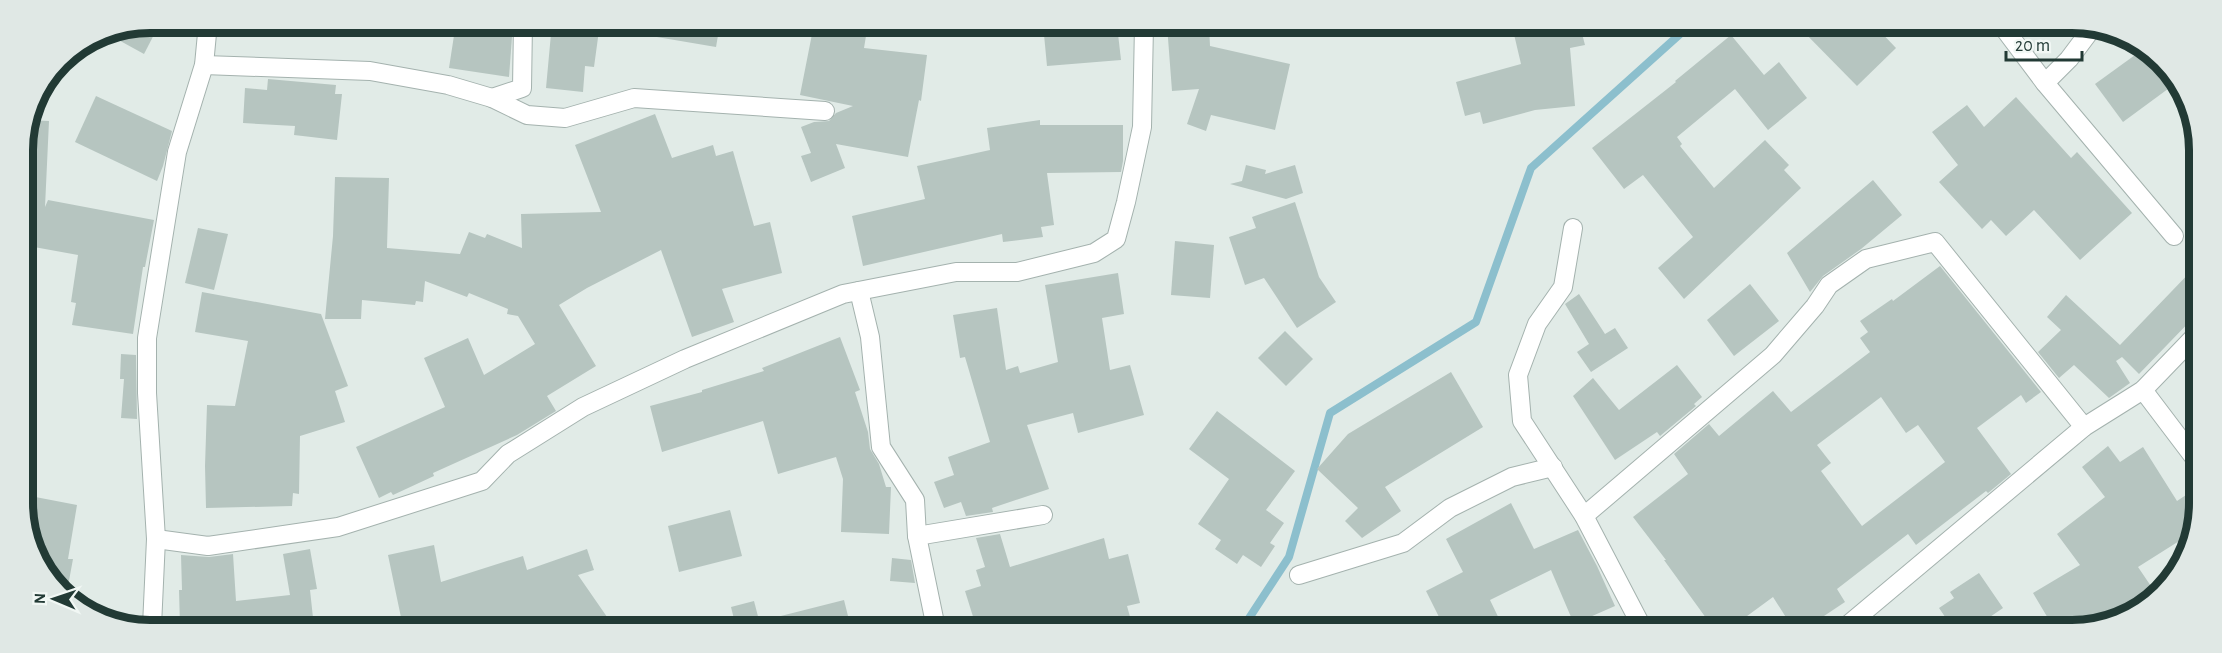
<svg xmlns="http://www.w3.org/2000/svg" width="2222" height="653" font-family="'Alegreya Sans',sans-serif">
<rect width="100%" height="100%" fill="#e1ebe7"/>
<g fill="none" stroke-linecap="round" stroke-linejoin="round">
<path stroke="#8cbfcd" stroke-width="8" d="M 1242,629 L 1289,557 L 1330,413 L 1476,322 L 1531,168 L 1689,26"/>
</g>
<g fill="#b6c5c0" fill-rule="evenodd">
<path d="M 150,22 L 160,23 L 144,54 L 104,32 Z"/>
<path d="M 552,23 L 600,23 L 594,67 L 585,66 L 583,92 L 546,88 Z"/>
<path d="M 646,24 L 720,24 L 716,47 L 645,35 Z"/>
<path d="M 814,24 L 868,24 L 864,48 L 927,55 L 921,101 L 919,100 L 908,157 L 836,144 L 845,168 L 811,182 L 801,156 L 811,153 L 801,127 L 814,122 L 829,121 L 836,113 L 853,106 L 800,95 Z"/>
<path d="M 1043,24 L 1117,25 L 1121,60 L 1047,66 Z"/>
<path d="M 1167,25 L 1209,25 L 1210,46 L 1290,64 L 1275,130 L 1211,115 L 1206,131 L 1187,124 L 1199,89 L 1172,91 Z"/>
<path d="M 1532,26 L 1580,26 L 1585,45 L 1570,48 L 1575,106 L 1535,110 L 1483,124 L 1480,112 L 1465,116 L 1456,82 L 1521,64 L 1513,30 Z"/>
<path d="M 1798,26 L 1875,26 L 1896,48 L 1857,86 Z"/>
<path d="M 455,29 L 512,37 L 509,77 L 449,68 Z"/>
<path d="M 1731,35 L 1764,75 L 1779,62 L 1807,98 L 1768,130 L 1735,89 L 1677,137 L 1682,144 L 1680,146 L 1714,188 L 1765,140 L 1789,165 L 1784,170 L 1801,188 L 1684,299 L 1658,268 L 1693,237 L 1643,175 L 1624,189 L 1592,148 L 1676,82 L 1675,81 Z"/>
<path d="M 2142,50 L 2168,66 L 2176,83 L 2123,122 L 2095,84 Z"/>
<path d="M 268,79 L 336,85 L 335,94 L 342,94 L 337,140 L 294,135 L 295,126 L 243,123 L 245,88 L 267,90 Z"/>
<path d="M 96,96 L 172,131 L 163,166 L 157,181 L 75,142 Z"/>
<path d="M 2016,97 L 2071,158 L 2077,152 L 2132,213 L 2080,260 L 2034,210 L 2006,236 L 1991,220 L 1982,229 L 1939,182 L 1958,165 L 1932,132 L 1967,105 L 1984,127 Z"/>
<path d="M 655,114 L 672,158 L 713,145 L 716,156 L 733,151 L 754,226 L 770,222 L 782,273 L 722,289 L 734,322 L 692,337 L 661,250 L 587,288 L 559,305 L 596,366 L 547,396 L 556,411 L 517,435 L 433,473 L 434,476 L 393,495 L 391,492 L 379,498 L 356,447 L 445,407 L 424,358 L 468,338 L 484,375 L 535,344 L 518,316 L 507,314 L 508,309 L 469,293 L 467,297 L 425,281 L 423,302 L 416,301 L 415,305 L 362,300 L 361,319 L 325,319 L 333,236 L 335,177 L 389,178 L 387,248 L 460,254 L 469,232 L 485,238 L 487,234 L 522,248 L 521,214 L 601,212 L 575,145 Z"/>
<path d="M 28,120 L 49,121 L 45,207 L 48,200 L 154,220 L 145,267 L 143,267 L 133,334 L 72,325 L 76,303 L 71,302 L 78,255 L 23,245 L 23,142 Z"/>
<path d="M 1040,120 L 1040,125 L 1123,125 L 1123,161 L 1121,172 L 1047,173 L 1054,225 L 1041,227 L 1043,237 L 1003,242 L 1002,234 L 863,266 L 852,216 L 925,199 L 917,166 L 990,150 L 987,128 Z"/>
<path d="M 1246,165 L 1266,170 L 1265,174 L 1295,165 L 1303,193 L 1286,199 L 1230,184 L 1242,181 Z"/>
<path d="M 1873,180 L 1902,215 L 1861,249 L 1823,276 L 1810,292 L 1787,253 Z"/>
<path d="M 1295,202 L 1319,277 L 1336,302 L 1297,328 L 1264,278 L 1245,285 L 1229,237 L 1256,228 L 1252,217 Z"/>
<path d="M 198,228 L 228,234 L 214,290 L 185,283 Z"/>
<path d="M 1175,241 L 1214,245 L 1210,298 L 1171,295 Z"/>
<path d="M 1940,266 L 2041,392 L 2026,403 L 2021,395 L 1977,428 L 2011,474 L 1988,493 L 1986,491 L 1916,545 L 1908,534 L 1837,589 L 1845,602 L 1803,630 L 1794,630 L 1773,597 L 1728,630 L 1714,629 L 1664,560 L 1666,560 L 1633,517 L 1688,474 L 1674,454 L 1709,424 L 1719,436 L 1773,391 L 1791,412 L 1870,352 L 1860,338 L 1868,332 L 1860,321 L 1892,299 L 1893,301 ZM 1881,397 L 1906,433 L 1918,425 L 1945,462 L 1862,526 L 1821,471 L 1831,463 L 1817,445 Z"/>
<path d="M 2196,266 L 2196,315 L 2139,374 L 2122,357 L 2116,361 L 2130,383 L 2109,398 L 2074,365 L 2059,378 L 2038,352 L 2061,330 L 2047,317 L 2066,295 L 2120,345 Z"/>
<path d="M 1118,273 L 1124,314 L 1102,318 L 1110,370 L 1130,365 L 1144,415 L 1078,433 L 1073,413 L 1027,425 L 1049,489 L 992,508 L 993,512 L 966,516 L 961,502 L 944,508 L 934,482 L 954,475 L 948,457 L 990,442 L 965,357 L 960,358 L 953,315 L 997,308 L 1006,370 L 1018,366 L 1020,373 L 1058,362 L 1045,285 Z"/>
<path d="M 1750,284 L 1779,321 L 1734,356 L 1707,320 Z"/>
<path d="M 202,292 L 321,314 L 348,386 L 335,391 L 345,422 L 300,436 L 299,494 L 293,493 L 292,506 L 206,508 L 205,466 L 207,405 L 235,406 L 248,341 L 195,332 Z"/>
<path d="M 1579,294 L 1605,334 L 1615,328 L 1628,348 L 1591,372 L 1577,352 L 1589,344 L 1565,304 Z"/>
<path d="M 1285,331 L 1313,359 L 1286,386 L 1258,358 Z"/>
<path d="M 840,337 L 860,390 L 855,392 L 868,432 L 870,449 L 879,464 L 886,487 L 891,487 L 889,534 L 841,532 L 843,479 L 836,457 L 778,474 L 763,421 L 662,452 L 650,406 L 702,392 L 702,390 L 764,371 L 762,368 Z"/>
<path d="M 121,354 L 136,355 L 137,419 L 121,418 L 124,379 L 120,379 Z"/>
<path d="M 1677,365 L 1702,397 L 1694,404 L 1696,406 L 1660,436 L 1657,432 L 1615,460 L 1573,396 L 1593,378 L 1619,410 Z"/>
<path d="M 1451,372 L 1483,427 L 1385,487 L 1401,511 L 1362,538 L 1345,521 L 1358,508 L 1317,469 L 1348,434 Z"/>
<path d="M 1217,411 L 1295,471 L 1266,510 L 1284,523 L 1270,543 L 1275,546 L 1261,567 L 1243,555 L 1237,564 L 1215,549 L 1221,540 L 1198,524 L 1229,479 L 1189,449 Z"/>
<path d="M 2108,446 L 2120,462 L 2143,447 L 2177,501 L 2195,489 L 2195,531 L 2138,567 L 2157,595 L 2143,604 L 2101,622 L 2096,614 L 2070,630 L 2055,630 L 2033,593 L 2080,565 L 2057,534 L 2105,497 L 2082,467 Z"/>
<path d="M 25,495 L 77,505 L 68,559 L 73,559 L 66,597 L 60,593 L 25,527 Z"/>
<path d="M 1511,503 L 1534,549 L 1578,530 L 1597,566 L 1615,606 L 1574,624 L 1551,570 L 1490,600 L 1504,629 L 1445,629 L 1426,591 L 1463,572 L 1446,539 Z"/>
<path d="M 730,510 L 742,556 L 679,572 L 668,526 Z"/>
<path d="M 1000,534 L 1010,567 L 1104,538 L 1109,559 L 1128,554 L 1140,603 L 1127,606 L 1132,624 L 1115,628 L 986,628 L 984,620 L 975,623 L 965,591 L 981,586 L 976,570 L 985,567 L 976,538 Z"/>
<path d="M 434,545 L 441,582 L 523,556 L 527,570 L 587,549 L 594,570 L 578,575 L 614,627 L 403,627 L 388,555 Z"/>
<path d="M 310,549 L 317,589 L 310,590 L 314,627 L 180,626 L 179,590 L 182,590 L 181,555 L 209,557 L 233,554 L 236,601 L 290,595 L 283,554 Z"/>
<path d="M 892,558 L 911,560 L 915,583 L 890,581 Z"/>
<path d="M 1979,573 L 2003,608 L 1971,630 L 1954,630 L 1939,608 L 1954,598 L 1950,592 Z"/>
<path d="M 844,600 L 851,628 L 766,628 L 765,620 Z"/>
<path d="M 754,601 L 761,628 L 736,627 L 731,607 Z"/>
</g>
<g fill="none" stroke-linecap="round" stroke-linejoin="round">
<defs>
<g id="minor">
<path d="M 2003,27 L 2045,83 L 2174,236"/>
<path d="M 204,65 L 370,71 L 448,85 L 492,98 L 527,115 L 565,118 L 634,98 L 825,111"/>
<path d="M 2045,83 L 2069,59 L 2093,27"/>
<path d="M 492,98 L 522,88 L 523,23"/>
<path d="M 1573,228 L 1563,287 L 1537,324 L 1518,375 L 1522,421 L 1584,516 L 1643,629"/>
<path d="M 859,291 L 870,337 L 881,447 L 915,500 L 917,536 L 936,628"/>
<path d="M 2143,390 L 2196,460"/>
<path d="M 1584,516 L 1773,355 L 1815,306 L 1829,285 L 1866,259 L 1935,242 L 2084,427"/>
<path d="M 917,536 L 1043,515"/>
<path d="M 156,539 L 208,546 L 338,527 L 482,481 L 508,454 L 583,407 L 685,359 L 843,294 L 956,272 L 1017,272 L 1094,253 L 1116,239 L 1126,202 L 1142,127 L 1144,25"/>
<path d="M 1299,575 L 1403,543 L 1450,508 L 1512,477 L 1553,467"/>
<path d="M 152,626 L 156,539 L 147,393 L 147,338 L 177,152 L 204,65 L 208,23"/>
<path d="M 1842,630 L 2084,427 L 2143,390 L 2196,335"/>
</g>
</defs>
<use href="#minor" stroke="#a4b2ae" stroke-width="20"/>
<use href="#minor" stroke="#fff" stroke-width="18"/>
</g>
<path d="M0 0H2222V653H0ZM150 33H2072A117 117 0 0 1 2189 150V503A117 117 0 0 1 2072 620H150A117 117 0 0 1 33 503V150A117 117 0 0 1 150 33Z" fill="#e0e8e5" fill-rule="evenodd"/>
<path fill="none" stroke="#223a35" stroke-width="8" d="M150 33H2072A117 117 0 0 1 2189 150V503A117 117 0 0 1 2072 620H150A117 117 0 0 1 33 503V150A117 117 0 0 1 150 33Z"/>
<g transform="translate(54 599) rotate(272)" stroke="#f1f7f4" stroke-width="4.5" paint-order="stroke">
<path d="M0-4.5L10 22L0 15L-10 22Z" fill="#223a35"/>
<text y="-9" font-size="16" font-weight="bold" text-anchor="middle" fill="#223a35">N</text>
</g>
<path d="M2006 51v9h76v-9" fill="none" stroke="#223a35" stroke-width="3"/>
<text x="2015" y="51" font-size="18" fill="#223a35" stroke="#f1f7f4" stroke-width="4.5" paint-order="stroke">20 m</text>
</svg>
